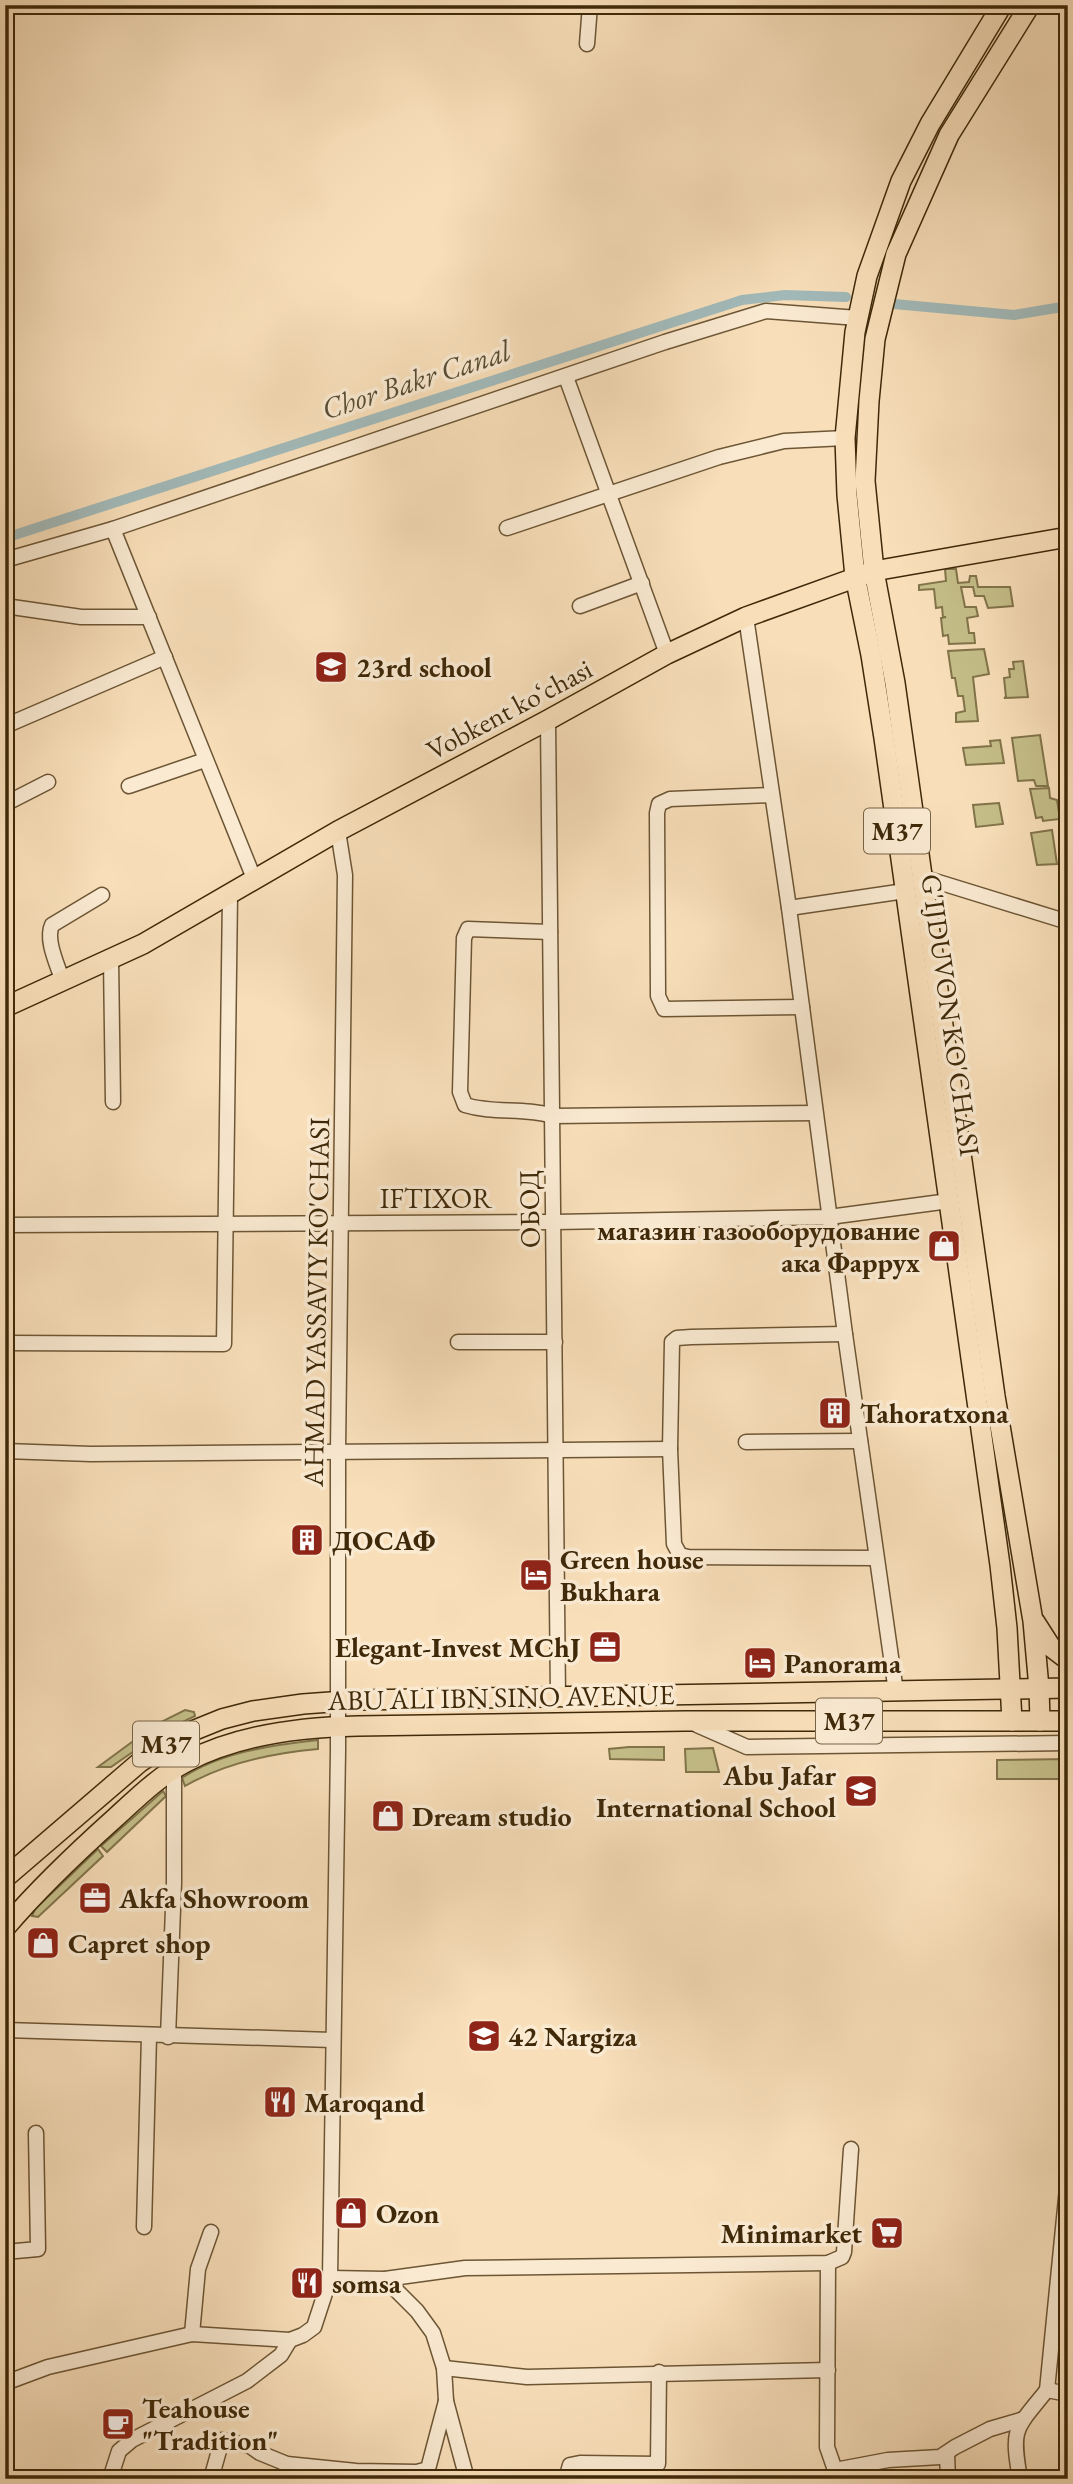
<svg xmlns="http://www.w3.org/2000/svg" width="1073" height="2484" font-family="'EB Garamond',serif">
<rect width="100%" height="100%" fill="#f8dfba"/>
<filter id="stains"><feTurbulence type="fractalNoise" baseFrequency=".00286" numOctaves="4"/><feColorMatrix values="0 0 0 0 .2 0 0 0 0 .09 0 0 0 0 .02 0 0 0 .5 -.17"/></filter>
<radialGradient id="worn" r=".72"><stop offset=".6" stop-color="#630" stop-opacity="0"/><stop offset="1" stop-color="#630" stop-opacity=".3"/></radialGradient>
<g fill="#c5bf8a" stroke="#82744a" stroke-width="2">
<path d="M 945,569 L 956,569 L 958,583 L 969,582 L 970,576 L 976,576 L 978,587 L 1010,587 L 1013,606 L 988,608 L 984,596 L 975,596 L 973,587 L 961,587 L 965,607 L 976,607 L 978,616 L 967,618 L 969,633 L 974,633 L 975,643 L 949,644 L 948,635 L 943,636 L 941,618 L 946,617 L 943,617 L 942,607 L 936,608 L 934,589 L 919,590 L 919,585 L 946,581 Z"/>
<path d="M 984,649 L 989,674 L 973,677 L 978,721 L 956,722 L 956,713 L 965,711 L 963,696 L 958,696 L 955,678 L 952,678 L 948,651 Z"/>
<path d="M 1023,661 L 1028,697 L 1004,698 L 1006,697 L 1004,678 L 1010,677 L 1009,669 L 1014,669 L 1013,662 Z"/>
<path d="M 1040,735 L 1048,786 L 1036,786 L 1034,780 L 1018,781 L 1012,738 Z"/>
<path d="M 1000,740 L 1004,763 L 966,765 L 963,748 L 991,746 L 990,741 Z"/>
<path d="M 1049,788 L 1050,798 L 1057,800 L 1060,819 L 1043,821 L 1042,817 L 1036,818 L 1030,789 Z"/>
<path d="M 999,803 L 1003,824 L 976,827 L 973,805 Z"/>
<path d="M 1052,830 L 1057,864 L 1037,865 L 1031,833 Z"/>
<path d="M 185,1710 L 194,1712 L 195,1716 L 160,1733 L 111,1767 L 98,1767 L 155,1725 Z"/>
<path d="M 318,1740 L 318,1749 C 273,1753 225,1763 185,1786 L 182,1778 C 221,1752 272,1745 318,1740 Z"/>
<path d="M 629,1747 L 664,1747 L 664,1760 L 610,1759 L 609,1749 Z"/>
<path d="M 713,1748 L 719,1772 L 686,1772 L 685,1749 Z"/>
<path d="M 1068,1759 L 1068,1779 L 997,1779 L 997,1760 Z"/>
<path d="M 163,1791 L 166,1796 L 107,1852 L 101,1846 Z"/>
<path d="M 98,1849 L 103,1856 L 38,1917 L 32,1916 L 35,1909 Z"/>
</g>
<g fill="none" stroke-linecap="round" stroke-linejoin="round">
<g stroke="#a2baba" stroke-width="10">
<path d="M 894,304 L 1014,315 L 1068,306"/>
<path d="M 5,538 L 742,300 L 785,295 L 846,297"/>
</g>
<defs>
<g id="minor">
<path d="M 587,44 L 590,5"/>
<path d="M 566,377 L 667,654"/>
<path d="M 507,528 L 719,457 L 784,441 L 845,438"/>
<path d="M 113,529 L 255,881"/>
<path d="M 5,560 L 113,529 L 665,342 L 766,311 L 858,318"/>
<path d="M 5,606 L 81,617 L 149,617"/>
<path d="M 580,606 L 642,583"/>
<path d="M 746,617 L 789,908 L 845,1334 L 896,1692"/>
<path d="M 548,720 L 558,1698"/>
<path d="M 5,726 L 165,657"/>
<path d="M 129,786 L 205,760"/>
<path d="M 772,795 L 670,799 L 659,804 L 657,813 L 658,996 L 664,1009 L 802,1007"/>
<path d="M 5,804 L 48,782"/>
<path d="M 922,877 L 1068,922"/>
<path d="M 789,908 L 905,891"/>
<path d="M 550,932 L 468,929 L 464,938 L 460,1092 L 465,1105 C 494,1114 524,1107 553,1116 L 815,1113"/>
<path d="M 111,959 L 113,1102"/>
<path d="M 63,982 C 58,966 45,940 52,925 L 102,895"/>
<path d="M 5,1225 L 554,1222 L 829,1217 L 949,1201"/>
<path d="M 845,1334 L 691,1337 L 677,1338 L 672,1342 L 670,1449 L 674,1544 L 680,1555 L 688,1557 L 876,1558"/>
<path d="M 458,1342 L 555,1342"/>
<path d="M 5,1343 L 224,1344 L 230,895"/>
<path d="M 746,1442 L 860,1441"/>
<path d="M 5,1451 L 91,1454 L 670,1449"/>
<path d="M 697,1725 L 747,1747 L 1068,1743"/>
<path d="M 5,2030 L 332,2040"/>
<path d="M 168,2037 L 174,1883 L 174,1769"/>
<path d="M 144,2227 L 149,2036"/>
<path d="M 5,2252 L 38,2249 L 36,2133"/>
<path d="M 828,2263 L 827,2447 L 835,2470 L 836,2479"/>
<path d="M 330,2278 L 385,2279 L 465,2268 L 828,2263 L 842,2257 L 844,2252 L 851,2149"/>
<path d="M 385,2279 L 417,2311 L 433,2333 L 444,2368 L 446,2401 L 467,2479"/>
<path d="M 192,2334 L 198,2269 L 211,2232"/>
<path d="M 444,2368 L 527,2377 L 828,2370"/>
<path d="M 5,2383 L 48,2367 L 192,2334 L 290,2340 L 303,2335 L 314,2327 L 330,2278 L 338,1750 L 338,1451 L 345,875 L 338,831"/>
<path d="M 1047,2390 L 1068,2178"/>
<path d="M 1047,2390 L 1068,2394"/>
<path d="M 947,2454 L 948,2479"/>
<path d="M 835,2470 L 888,2460 L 940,2457 L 955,2447 L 990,2429 L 1024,2419"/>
<path d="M 110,2479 L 119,2451 L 132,2440 L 247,2381 L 281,2355 L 290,2340"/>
<path d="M 211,2479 L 222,2440 L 250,2446 L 260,2453 L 287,2464 L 356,2471 L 417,2472 L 428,2469 L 446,2401"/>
<path d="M 286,2479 L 287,2464"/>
<path d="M 566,2479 L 570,2465 L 580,2463 L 658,2464 L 659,2372"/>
<path d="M 1020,2479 C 1011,2427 1015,2430 1047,2390"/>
</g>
<g id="major">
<path d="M 1002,5 L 930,124 L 901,181 L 867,276 L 855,332 L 845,438 L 847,495 L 855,576 L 871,655 L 884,738 L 1000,1565 L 1007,1628 L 1012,1721"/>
<path d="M 1030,5 L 949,135 L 896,254 L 875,339 L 869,401 L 865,481 L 874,571 L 895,683 L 995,1396 L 1033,1621 L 1039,1688 L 1040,1721"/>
<path d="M 5,1007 L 143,944 L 338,831 L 548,720 L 667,654 L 746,617 L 874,571 L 1068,537"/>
<path d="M 1035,1622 L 1051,1647 L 1068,1660"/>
<path d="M 5,1878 L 140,1762 L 180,1736 L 222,1719 L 253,1711 L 303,1704 L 358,1700 L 1068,1688"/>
<path d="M 5,1928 C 39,1888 76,1853 115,1818 C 137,1798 159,1776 186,1762 C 237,1735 302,1727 358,1726 L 685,1721 L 1068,1721"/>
</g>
</defs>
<use href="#minor" stroke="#6d5635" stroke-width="17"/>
<use href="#major" stroke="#3f2909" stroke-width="22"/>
<use href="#minor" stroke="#faead2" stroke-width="14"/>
<use href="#major" stroke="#f8dfba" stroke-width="19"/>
</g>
<defs>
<symbol id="school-square" viewBox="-11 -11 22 22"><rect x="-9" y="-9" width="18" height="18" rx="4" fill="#8f2418" stroke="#faead2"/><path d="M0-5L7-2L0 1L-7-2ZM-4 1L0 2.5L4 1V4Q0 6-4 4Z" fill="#fff"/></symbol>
<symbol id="shop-square" viewBox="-11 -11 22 22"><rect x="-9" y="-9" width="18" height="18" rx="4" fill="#8f2418" stroke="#faead2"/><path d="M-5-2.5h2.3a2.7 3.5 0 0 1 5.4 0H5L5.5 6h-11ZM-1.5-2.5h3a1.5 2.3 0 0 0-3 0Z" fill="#fff"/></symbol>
<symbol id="building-square" viewBox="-11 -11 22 22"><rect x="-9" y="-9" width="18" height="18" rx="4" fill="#8f2418" stroke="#faead2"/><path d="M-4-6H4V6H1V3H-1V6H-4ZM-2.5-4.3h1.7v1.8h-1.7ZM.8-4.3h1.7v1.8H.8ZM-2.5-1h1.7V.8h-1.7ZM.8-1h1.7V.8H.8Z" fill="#fff"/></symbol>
<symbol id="hotel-square" viewBox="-11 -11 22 22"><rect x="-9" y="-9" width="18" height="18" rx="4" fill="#8f2418" stroke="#faead2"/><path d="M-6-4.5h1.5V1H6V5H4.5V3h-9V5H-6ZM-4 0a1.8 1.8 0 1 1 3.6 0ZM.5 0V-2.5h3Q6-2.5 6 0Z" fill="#fff"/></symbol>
<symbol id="office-square" viewBox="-11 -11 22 22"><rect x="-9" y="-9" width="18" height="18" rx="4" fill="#8f2418" stroke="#faead2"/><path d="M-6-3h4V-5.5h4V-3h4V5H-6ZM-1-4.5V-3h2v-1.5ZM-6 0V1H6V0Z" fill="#fff"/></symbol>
<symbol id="restaurant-square" viewBox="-11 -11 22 22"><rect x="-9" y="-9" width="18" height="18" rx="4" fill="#8f2418" stroke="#faead2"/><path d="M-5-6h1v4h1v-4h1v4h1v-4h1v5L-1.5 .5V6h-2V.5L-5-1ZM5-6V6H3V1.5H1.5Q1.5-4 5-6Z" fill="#fff"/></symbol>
<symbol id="supermarket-square" viewBox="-11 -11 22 22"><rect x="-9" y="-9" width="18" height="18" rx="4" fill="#8f2418" stroke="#faead2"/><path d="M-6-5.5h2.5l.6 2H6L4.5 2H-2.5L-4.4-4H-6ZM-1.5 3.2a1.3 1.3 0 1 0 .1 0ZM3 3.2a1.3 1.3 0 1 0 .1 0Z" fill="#fff"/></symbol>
<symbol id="cafe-square" viewBox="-11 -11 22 22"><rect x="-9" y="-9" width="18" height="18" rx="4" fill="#8f2418" stroke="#faead2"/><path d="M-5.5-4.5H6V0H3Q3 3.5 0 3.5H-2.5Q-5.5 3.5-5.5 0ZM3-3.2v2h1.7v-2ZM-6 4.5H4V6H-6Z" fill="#fff"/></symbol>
</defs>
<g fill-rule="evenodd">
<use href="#school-square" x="312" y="648" width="38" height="38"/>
<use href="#shop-square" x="925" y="1227" width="38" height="38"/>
<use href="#building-square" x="816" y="1394" width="38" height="38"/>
<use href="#building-square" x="288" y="1521" width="38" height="38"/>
<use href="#hotel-square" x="517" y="1556" width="38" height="38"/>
<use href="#office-square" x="586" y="1628" width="38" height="38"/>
<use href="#hotel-square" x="741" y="1644" width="38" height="38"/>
<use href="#school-square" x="842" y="1772" width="38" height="38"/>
<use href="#shop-square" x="369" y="1797" width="38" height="38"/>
<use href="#office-square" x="76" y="1879" width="38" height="38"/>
<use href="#shop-square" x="24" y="1924" width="38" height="38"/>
<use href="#school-square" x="465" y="2017" width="38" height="38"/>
<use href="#restaurant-square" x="261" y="2083" width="38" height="38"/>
<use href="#shop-square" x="332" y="2194" width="38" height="38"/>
<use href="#supermarket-square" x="868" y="2214" width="38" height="38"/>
<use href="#restaurant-square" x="288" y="2264" width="38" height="38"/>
<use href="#cafe-square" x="99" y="2405" width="38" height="38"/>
</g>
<g text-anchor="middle" stroke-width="7" stroke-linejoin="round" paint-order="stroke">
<g fill="#faead2" stroke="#776345" stroke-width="2">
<rect x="864" y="808.5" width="66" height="45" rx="5"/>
<rect x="816" y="1698.5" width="66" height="45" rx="5"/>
<rect x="133" y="1721.5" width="66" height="45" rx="5"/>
</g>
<g font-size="26" font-weight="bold" fill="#3f2909">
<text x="897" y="840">M37</text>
<text x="849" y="1730">M37</text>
<text x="166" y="1753">M37</text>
</g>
<g font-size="28" font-weight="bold" fill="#3f2909" stroke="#faead2" text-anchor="start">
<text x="356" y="677">23rd school</text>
<text x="920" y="1240" text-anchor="end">магазин газооборудование<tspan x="920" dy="32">ака Фаррух</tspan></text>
<text x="860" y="1423">Tahoratxona</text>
<text x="332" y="1550">ДОСАФ</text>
<text x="560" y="1569">Green house<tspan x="560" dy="32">Bukhara</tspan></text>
<text x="580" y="1657" text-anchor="end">Elegant-Invest MChJ</text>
<text x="784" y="1673">Panorama</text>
<text x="836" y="1785" text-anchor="end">Abu Jafar<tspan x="836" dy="32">International School</tspan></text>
<text x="412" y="1826">Dream studio</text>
<text x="119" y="1908">Akfa Showroom</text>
<text x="68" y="1953">Capret shop</text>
<text x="508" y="2046">42 Nargiza</text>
<text x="304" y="2112">Maroqand</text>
<text x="376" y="2223">Ozon</text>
<text x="862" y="2243" text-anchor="end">Minimarket</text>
<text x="332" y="2293">somsa</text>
<text x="142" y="2418">Teahouse<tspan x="142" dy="32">"Tradition"</tspan></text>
</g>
<g font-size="28" fill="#3f2909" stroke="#faead2">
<text transform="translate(509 709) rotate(-28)" y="10">Vobkent koʻchasi</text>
<text transform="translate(951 1015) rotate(82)" y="10">G'IJDUVON KO'CHASI</text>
<text x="436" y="1208">IFTIXOR</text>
<text transform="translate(529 1209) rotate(-91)" y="10">ОБОД</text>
<text transform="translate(316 1302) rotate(-89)" y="10">AHMAD YASSAVIY KO'CHASI</text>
<text transform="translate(501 1697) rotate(-1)" y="10">ABU ALI IBN SINO AVENUE</text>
</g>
<g font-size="30" font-style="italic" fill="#584d35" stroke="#faead2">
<text transform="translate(416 380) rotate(-18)" y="10">Chor Bakr Canal</text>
</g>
</g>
<rect width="1073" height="2484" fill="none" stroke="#f8dfba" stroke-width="28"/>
<rect x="7" y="7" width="1059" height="2470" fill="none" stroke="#3f2909" stroke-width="3.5"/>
<rect x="14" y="14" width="1045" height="2456" fill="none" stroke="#3f2909" stroke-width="2"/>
<rect width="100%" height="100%" filter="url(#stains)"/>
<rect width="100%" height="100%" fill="url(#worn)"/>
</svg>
